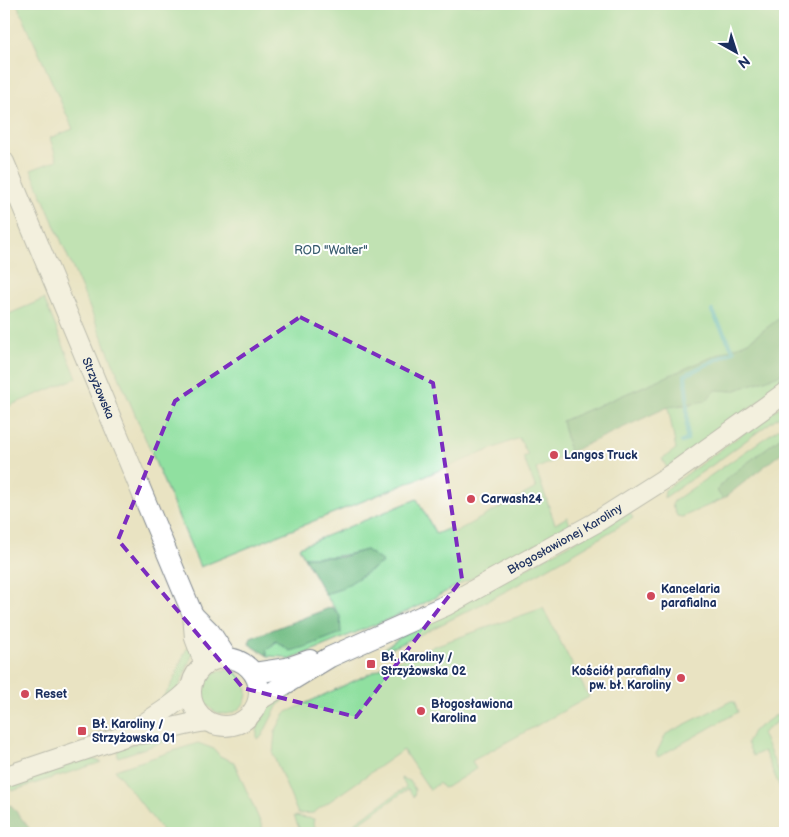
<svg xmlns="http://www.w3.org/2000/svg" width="789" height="837" font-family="'Balsamiq Sans',sans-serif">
<rect width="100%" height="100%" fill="#fff"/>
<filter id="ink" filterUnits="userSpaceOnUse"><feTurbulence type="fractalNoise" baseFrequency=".02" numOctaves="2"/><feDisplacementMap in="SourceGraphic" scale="10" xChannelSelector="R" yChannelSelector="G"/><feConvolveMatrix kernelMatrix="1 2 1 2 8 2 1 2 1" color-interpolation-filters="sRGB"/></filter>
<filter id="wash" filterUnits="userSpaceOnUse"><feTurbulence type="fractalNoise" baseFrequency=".0096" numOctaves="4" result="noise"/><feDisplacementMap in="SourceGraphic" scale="20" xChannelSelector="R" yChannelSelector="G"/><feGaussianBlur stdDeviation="1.12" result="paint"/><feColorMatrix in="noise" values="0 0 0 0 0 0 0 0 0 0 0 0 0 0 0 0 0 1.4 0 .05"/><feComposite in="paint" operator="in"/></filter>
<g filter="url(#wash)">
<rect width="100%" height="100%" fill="#e9e3c2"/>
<g fill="#90e0a0" stroke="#56887f">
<path d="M 17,4 L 785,4 L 785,314 L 748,342 L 562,421 L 570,453 L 536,469 L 555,524 L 567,517 L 571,526 L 413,609 L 289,660 L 284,657 L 268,656 L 266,651 L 277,641 L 340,616 L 325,594 L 341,588 L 382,562 L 366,550 C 344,556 327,558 304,557 L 299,547 L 417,499 L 436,534 L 450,528 L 453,533 L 536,488 L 523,457 L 528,455 L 519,438 L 200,567 L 31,170 L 57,160 L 50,138 L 73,129 Z"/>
<path d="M 44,299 L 77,378 L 4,408 L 4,316 Z"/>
<path d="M 785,371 L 785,383 L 667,468 L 662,459 L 676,449 L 668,407 L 693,404 L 714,389 L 733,391 Z"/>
<path d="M 785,403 L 785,412 L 714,464 L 664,498 L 665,490 Z"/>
<path d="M 785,424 L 785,434 L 726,479 L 717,491 L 723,499 L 682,517 L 677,516 L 672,505 L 674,501 Z"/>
<path d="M 629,512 L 633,518 C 553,567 471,612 385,651 L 384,649 L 406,633 Z"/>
<path d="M 543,608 L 589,697 L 472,761 L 476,769 L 447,787 L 443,788 L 439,783 L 430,790 L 403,750 L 313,813 L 298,814 L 273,754 L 275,732 L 285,713 L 414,653 Z"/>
<path d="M 189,645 L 194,651 L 178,690 L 164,706 L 161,699 C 176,685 178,662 189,645 Z"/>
<circle cx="225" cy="692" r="22"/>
<path d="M 291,687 L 294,693 L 278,705 L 262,736 L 257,739 C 255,716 274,699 291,687 Z"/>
<path d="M 731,701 L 734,702 L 738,712 L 658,757 L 656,754 L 666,734 Z"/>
<path d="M 776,715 L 779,720 L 762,733 L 785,787 L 785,799 L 764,751 L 753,756 L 747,743 L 753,731 Z"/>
<path d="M 164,734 L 167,741 L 118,757 L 117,749 Z"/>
<path d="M 198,743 L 214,749 L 220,756 L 234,762 L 265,833 L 164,833 L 115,770 Z"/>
<path d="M 89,758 L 102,762 L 12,791 L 10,787 L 11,783 Z"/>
<path d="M 401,778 L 410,781 L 415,790 L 414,797 L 408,789 L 353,827 L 357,833 L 340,833 L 406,787 Z"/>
<path d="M 294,816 L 314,819 L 313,824 L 320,833 L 301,833 Z"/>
</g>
<g fill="#74be86" stroke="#487672">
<path d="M 785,314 L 785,371 L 782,374 L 733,391 L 715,390 L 706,401 L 668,407 L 570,452 L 562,421 L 748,342 Z"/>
<path d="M 785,434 L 785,450 L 723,499 L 717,491 L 726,479 Z"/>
<path d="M 366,550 L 383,562 L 341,589 L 325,594 L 304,557 L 341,557 Z"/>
<path d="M 332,607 L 340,616 L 341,633 L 305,647 L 290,651 L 276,641 L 266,651 L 268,656 L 249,644 L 251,638 Z"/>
<path d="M 11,805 L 33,833 L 4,833 L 4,807 Z"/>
</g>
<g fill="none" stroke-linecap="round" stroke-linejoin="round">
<g stroke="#57c3d0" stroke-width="4.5">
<path d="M 712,311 L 732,348"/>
<path d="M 687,398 L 685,375 L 734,351"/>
<path d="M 682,442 L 687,440 L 687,402"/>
</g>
</g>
</g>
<g filter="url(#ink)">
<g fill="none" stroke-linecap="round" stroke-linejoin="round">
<defs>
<g id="tertiary">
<path id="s1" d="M 4,162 L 193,615 L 195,638 L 205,665"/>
<path d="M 193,615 L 210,632 L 227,658"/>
<circle cx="225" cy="692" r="34"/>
<path d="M 254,673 L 287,668 L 310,660"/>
<path id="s2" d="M 259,700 L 330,657 L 447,605 L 595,523 L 672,474 L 785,393"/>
<path d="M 131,734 C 150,717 174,708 191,688"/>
<path d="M 4,777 L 131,734 C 156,735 181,724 207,721"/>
</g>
</defs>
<use href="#tertiary" stroke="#828990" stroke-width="22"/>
<use href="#tertiary" stroke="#fff" stroke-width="20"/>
</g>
</g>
<path d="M0 0H789V837H0ZM 300,317 L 433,383 L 462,579 L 356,717 L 243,688 L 118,540 L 175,401 Z" fill="#e9e3c2" fill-opacity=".55" fill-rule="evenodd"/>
<path fill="none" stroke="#7b2cbf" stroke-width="4" stroke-dasharray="10 6" stroke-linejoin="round" d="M 300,317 L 433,383 L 462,579 L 356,717 L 243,688 L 118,540 L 175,401 Z"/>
<g fill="#d1495b" stroke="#fff" stroke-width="2">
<circle cx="554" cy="455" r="5"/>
<circle cx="471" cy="499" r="5"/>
<circle cx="651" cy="596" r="5"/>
<rect x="366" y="659" width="10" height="10" rx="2.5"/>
<circle cx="681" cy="678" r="5"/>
<circle cx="25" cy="694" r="5"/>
<circle cx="421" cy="711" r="5"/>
<rect x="77" y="726" width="10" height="10" rx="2.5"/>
</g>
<g text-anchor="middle" stroke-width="4" stroke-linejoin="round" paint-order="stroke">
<g font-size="12" fill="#385b6e" stroke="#fff">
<text x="331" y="254">ROD "Walter"</text>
</g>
<g font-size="12" fill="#1b2f5e" stroke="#fff">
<text dy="4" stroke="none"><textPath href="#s1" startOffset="245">Strzyżowska</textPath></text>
<text dy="4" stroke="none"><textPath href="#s2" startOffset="346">Błogosławionej Karoliny</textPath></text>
</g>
<g font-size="12" font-weight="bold" fill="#1b2f5e" stroke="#fff" text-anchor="start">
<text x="564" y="459">Langos Truck</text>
<text x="481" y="503">Carwash24</text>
<text x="661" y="593">Kancelaria<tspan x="661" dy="14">parafialna</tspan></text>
<text x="381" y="661">Bł. Karoliny /<tspan x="381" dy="14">Strzyżowska 02</tspan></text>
<text x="671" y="675" text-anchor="end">Kościół parafialny<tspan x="671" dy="14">pw. bł. Karoliny</tspan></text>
<text x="35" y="698">Reset</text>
<text x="431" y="708">Błogosławiona<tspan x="431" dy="14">Karolina</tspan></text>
<text x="92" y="728">Bł. Karoliny /<tspan x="92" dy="14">Strzyżowska 01</tspan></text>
</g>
</g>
<rect width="789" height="837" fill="none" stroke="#fff" stroke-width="20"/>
<g transform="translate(736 52) rotate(141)" stroke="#ffffff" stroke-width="4" paint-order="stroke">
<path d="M0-4L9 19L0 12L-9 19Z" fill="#1b2f5e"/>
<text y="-8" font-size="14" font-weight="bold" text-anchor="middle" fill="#1b2f5e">N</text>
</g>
</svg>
